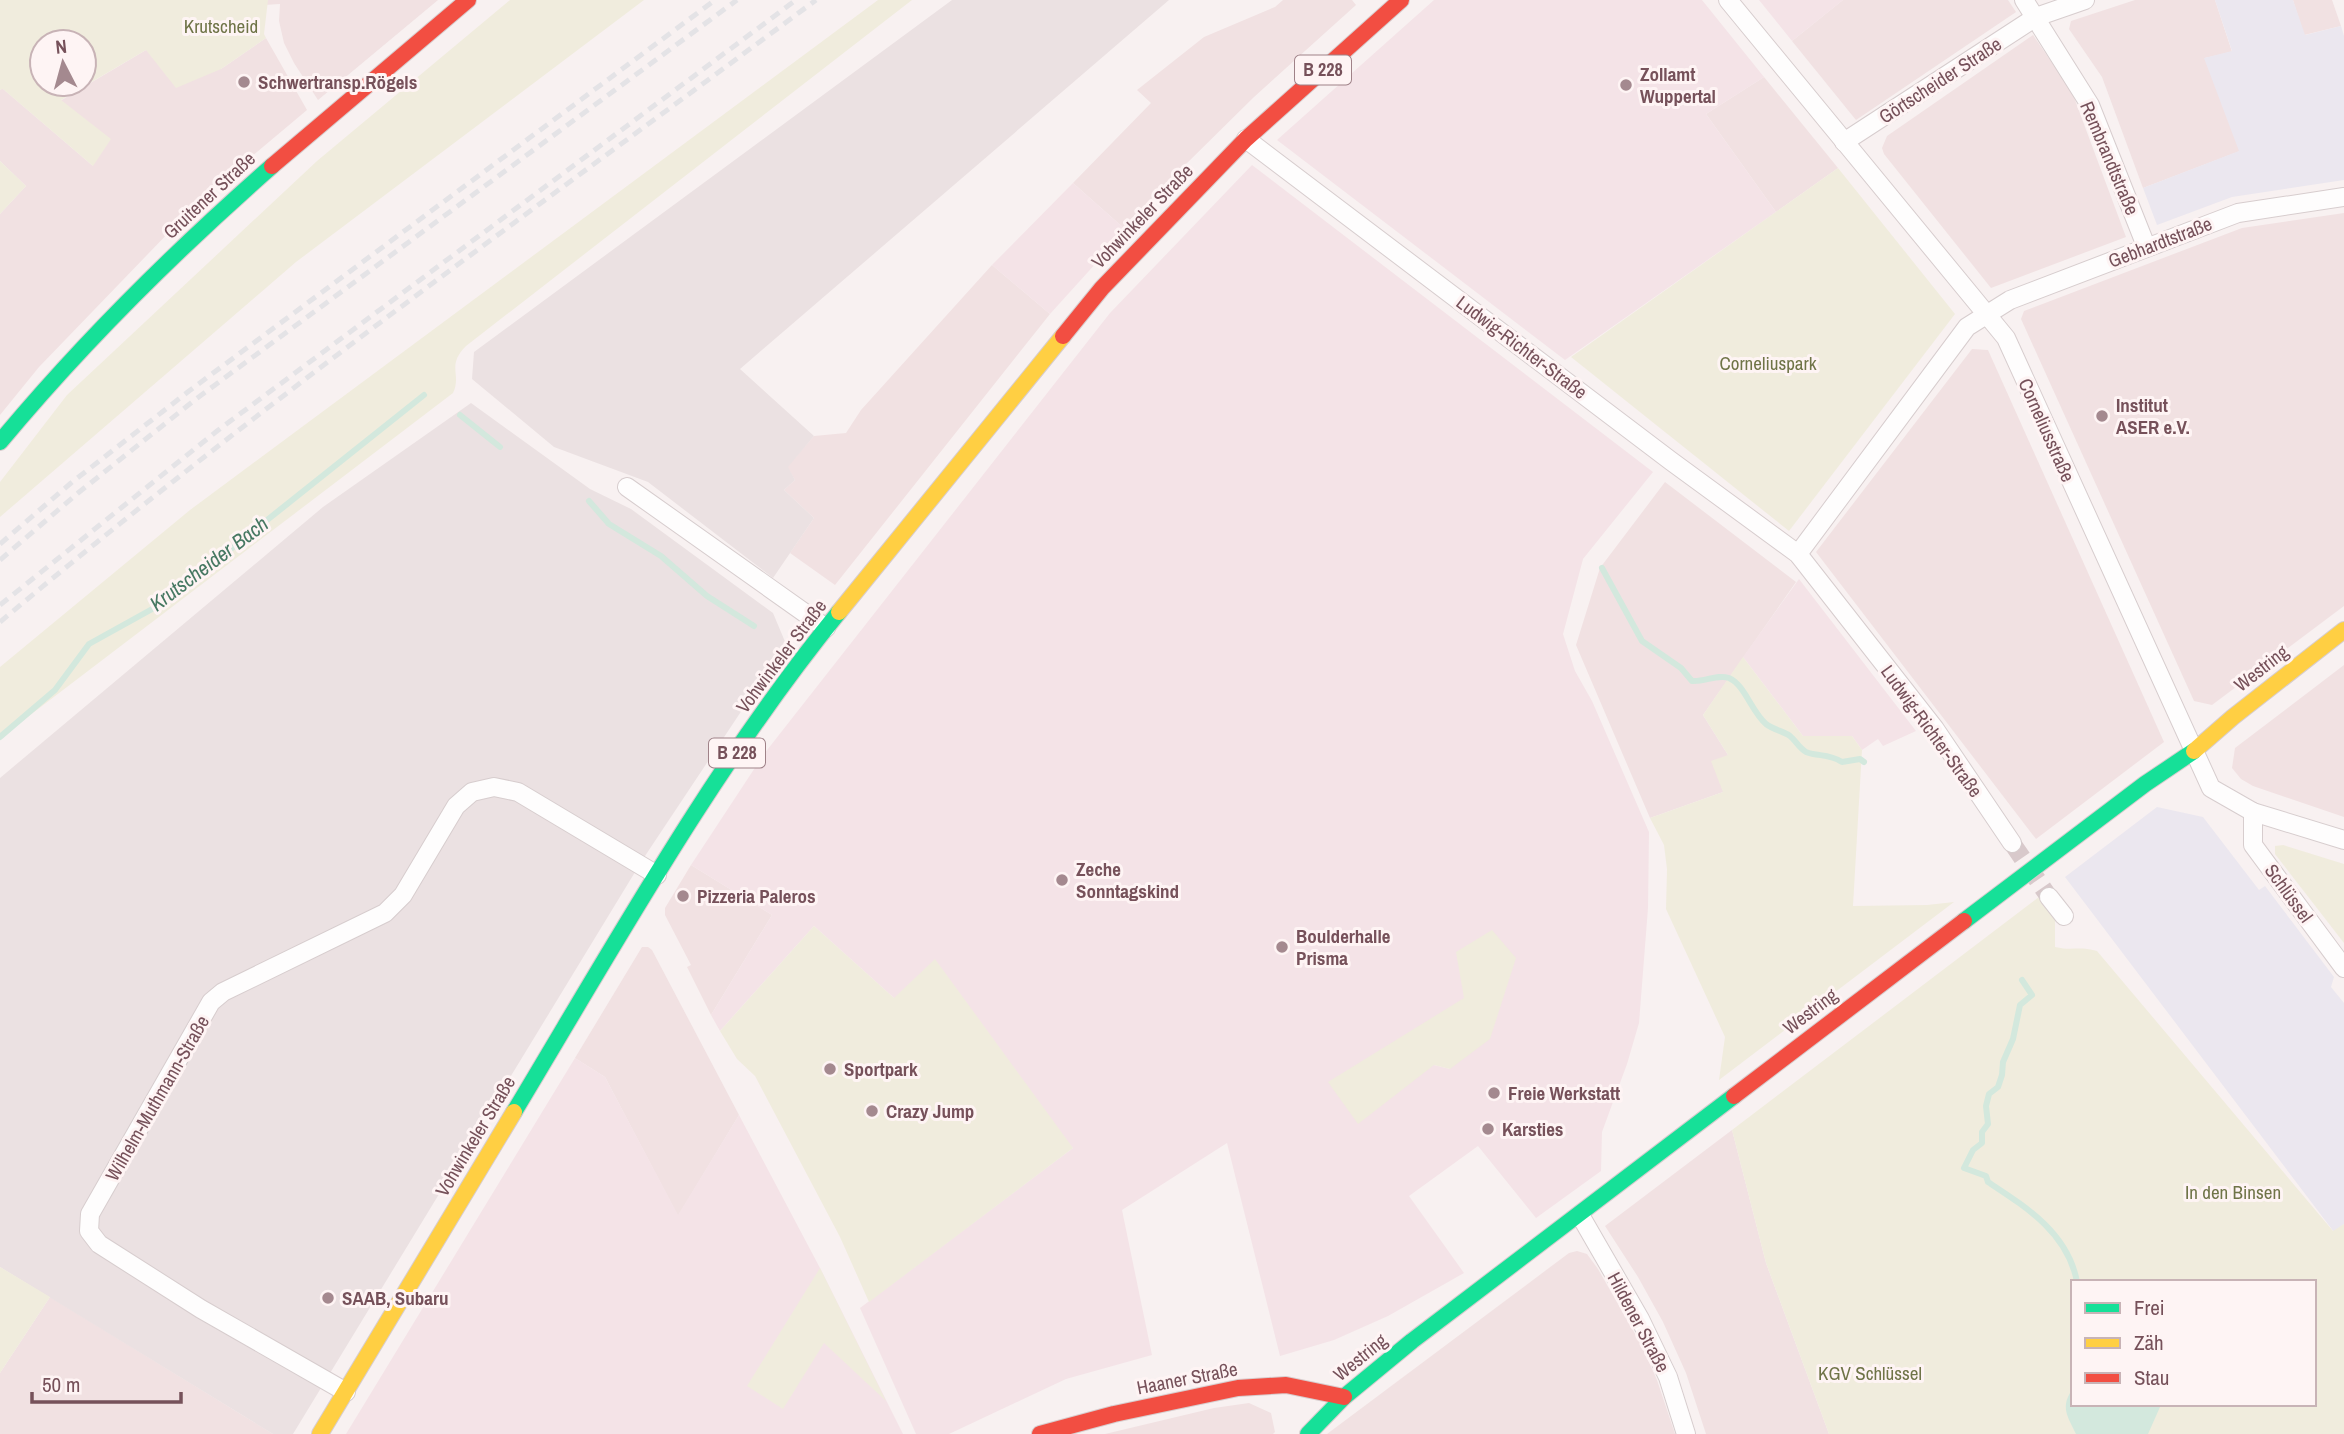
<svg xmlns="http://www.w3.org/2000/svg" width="2344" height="1434" font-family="'Archivo Narrow',sans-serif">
<rect width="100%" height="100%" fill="#f8f1f1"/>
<g fill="#f1e1e2">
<path d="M 265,0 L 438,0 L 318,100 L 294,63 L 284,43 L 279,21 L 280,4 L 264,5 Z"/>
<path d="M 1283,0 L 1352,0 L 1356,5 L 1254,97 L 1181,169 L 1126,230 L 1073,183 L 1151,103 L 1137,90 L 1204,37 L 1275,7 Z"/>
<path d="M 1843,0 L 2008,0 L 2016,12 L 1856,120 L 1792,41 Z"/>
<path d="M 2135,0 L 2215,0 L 2232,52 L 2205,58 L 2240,151 L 2143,188 L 2102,77 L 2069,29 L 2071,21 Z"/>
<path d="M 2293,0 L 2332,0 L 2341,26 L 2304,35 Z"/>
<path d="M 2033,35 L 2072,92 L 2126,237 L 1991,288 L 1884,154 L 1882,148 L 1887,136 Z"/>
<path d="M 266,38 L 307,110 L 201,199 L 39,367 L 0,415 L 0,214 L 26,186 L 0,161 L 0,90 L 2,88 L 93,166 L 60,101 L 146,50 L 221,69 Z"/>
<path d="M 1764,77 L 1838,168 L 1776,212 L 1706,114 Z"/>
<path d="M 2344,213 L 2344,606 L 2212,705 L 2194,701 L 2021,319 L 2024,311 L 2242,228 Z"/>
<path d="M 992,265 L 1050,314 L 835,585 L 790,553 L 814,518 L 784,490 L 795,480 L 787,467 L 814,436 L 846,433 L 861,410 Z"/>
<path d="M 1972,349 L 1988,350 L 2164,742 L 2036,839 L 1816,552 Z"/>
<path d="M 1665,482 L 1796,582 L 1703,715 L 1728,755 L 1723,792 L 1650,818 L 1576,645 L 1600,568 Z"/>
<path d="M 2344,665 L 2344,817 L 2253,786 L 2241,779 L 2232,768 L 2235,748 Z"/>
<path d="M 691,865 L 772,915 L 711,1015 L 687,967 L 691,965 L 665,915 L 665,908 Z"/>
<path d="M 642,947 L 648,947 L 652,950 L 739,1115 L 678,1216 L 605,1077 L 575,1058 Z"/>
<path d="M 1732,1130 L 1766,1263 L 1829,1434 L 1706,1434 L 1686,1373 L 1663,1322 L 1638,1277 L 1605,1226 Z"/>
<path d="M 1577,1251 L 1587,1254 L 1598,1269 L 1642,1346 L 1657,1380 L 1675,1434 L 1327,1434 L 1569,1253 Z"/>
<path d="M 50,1297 L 273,1434 L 0,1434 L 0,1373 Z"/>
<path d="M 1249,1403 L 1271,1413 L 1275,1432 L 1273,1434 L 1105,1434 L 1214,1408 Z"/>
</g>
<g fill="#f4e3e7" fill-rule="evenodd">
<path d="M 1434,0 L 1702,0 L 1764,77 L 1706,114 L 1776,212 L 1565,360 L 1277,140 Z"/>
<path d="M 1759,0 L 1843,0 L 1792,41 Z"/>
<path d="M 1252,165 L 1653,472 L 1583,559 L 1563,634 L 1575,671 L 1592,701 L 1649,832 L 1648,908 L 1639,1023 L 1627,1064 L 1602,1132 L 1601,1171 L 1536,1218 L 1478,1146 L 1409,1196 L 1464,1273 L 1388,1316 L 1334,1340 L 1280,1356 L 1227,1143 L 1122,1210 L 1152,1355 L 1066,1379 L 949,1434 L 916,1434 L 860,1308 L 1073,1148 L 894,998 L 814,926 L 720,1031 L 711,1015 L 772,915 L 691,865 L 764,754 L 1110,313 ZM 1464,998 L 1450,1069 L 1434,1065 Z"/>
<path d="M 1073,183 L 1126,230 L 1050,314 L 992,265 Z"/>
<path d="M 1799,579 L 1916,731 L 1883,746 L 1878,739 L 1862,750 L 1852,736 L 1803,736 L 1743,657 Z"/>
<path d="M 575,1058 L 605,1077 L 678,1215 L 739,1115 L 820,1268 L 903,1434 L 346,1434 Z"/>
</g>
<g fill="#ebe1e2">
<path d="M 952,0 L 1169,0 L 740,369 L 814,436 L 788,467 L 795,480 L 784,490 L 814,518 L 773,578 L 648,482 L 554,447 L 472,379 L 474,352 Z"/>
<path d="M 471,403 L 590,489 L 631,509 L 773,613 L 786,644 L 643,859 L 293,1434 L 273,1434 L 0,1267 L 0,778 L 323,507 Z"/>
</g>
<g fill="#ebe7ef">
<path d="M 2215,0 L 2293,0 L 2305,35 L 2341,26 L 2344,36 L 2344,180 L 2232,197 L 2157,225 L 2143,188 L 2239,151 L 2204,58 L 2232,51 Z"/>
<path d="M 2157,807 L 2203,817 L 2259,890 L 2265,886 L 2334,977 L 2331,987 L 2344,1003 L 2344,1224 L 2334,1232 L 2065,877 Z"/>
</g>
<g fill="#f0ecdd" fill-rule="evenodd">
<path d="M 0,0 L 268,0 L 264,34 L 266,38 L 221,69 L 176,88 L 146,50 L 61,100 L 111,139 L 93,166 L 3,89 L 0,90 ZM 42,42 L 84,42 L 84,84 L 42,84 Z"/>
<path d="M 510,0 L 644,0 L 296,262 L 0,517 L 0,482 L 67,395 L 317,161 Z"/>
<path d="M 878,0 L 912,0 L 466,346 C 446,366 462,374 453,393 L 0,738 L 0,667 L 190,510 Z"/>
<path d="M 0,161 L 26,186 L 0,214 Z"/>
<path d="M 1838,168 L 1955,314 L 1789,531 L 1571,357 Z"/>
<path d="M 1743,657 L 1803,736 L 1852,736 L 1862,750 L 1853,906 L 1927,905 L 1954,902 L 1719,1080 L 1725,1037 L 1666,909 L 1667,869 L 1664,845 L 1650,818 L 1723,792 L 1711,761 L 1728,755 L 1703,715 Z"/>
<path d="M 2283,845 L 2344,864 L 2344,943 L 2275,854 L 2275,846 Z"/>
<path d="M 2039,897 L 2055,918 L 2055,947 C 2072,951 2079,946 2097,951 L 2333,1231 L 2344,1224 L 2344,1434 L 1829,1434 L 1766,1263 L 1732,1130 ZM 2073,1282 L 2314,1282 L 2314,1404 L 2073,1404 Z"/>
<path d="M 814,926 L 894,998 L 935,959 L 1073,1148 L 869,1302 L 840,1237 L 755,1076 L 737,1059 L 720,1031 Z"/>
<path d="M 1492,930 L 1516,958 L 1490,1039 L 1450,1069 L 1434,1065 L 1358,1124 L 1328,1082 L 1464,998 L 1456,952 Z"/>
<path d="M 0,1267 L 50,1297 L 0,1373 Z"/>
<path d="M 820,1268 L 886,1401 L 824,1343 L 783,1409 L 747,1386 Z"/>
</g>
<path fill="#d3e8dd" d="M 2073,1388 L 2073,1404 L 2160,1404 L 2160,1407 L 2148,1434 L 2076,1434 C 2067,1415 2060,1407 2073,1388 Z"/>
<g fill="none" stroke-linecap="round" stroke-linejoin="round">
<g stroke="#d3e8dd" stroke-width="6">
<path d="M 460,415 L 500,447"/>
<path d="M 589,501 L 609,524 L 661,556 L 707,596 L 754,626"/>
<path d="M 1602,568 L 1642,641 L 1681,668 L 1692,681 C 1705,682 1717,674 1729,678 C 1745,685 1751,711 1766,724 C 1774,730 1783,731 1790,736 C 1796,741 1799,748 1806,752 C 1819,757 1828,753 1842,762 L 1860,759 L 1864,762"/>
<path d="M 0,737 L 55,690 L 89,644 L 163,603 L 424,395"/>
<path d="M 2022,980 L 2032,995 L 2020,1005 L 2013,1039 L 2003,1062 L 2002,1075 L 1998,1087 L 1989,1094 L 1986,1106 L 1988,1124 L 1982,1132 L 1982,1143 L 1973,1150 L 1964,1168 L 1986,1176 L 1988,1182 C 2026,1207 2068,1233 2077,1282"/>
</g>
<path stroke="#d8c9cb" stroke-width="18" stroke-dasharray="18 9" stroke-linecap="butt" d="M 2012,843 L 2049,897"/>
<defs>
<g id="street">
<path d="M 1728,0 L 2006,338 L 2211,788 L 2253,812 L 2344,840"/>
<path d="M 2024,0 L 2090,105 L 2146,246"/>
<path d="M 1246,139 L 1671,461 L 1798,554 L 1935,729 L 2012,843"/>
<path d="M 1844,142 L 2036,17 L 2085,0"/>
<path d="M 627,487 L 826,628"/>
<path d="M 1798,554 L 1967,327 L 2010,300 L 2238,213 L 2344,197"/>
<path d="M 2253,812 L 2253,845 L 2344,968"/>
<path d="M 2049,897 L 2064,916"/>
<path d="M 1580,1215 L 1640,1319 L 1668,1377 L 1686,1434"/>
<path d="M 346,1392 L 201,1309 L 99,1244 L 89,1231 L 90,1214 L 211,1002 L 223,992 L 385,913 L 403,895 L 456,806 L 472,792 L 494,787 L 518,792 L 657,875"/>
</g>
<g id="fast">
<path d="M 0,442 C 84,341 173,253 272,166"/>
<path d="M 1964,921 L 2145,784 L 2194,751"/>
<path d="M 514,1112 C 615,944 715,764 839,612"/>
<path d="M 1308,1434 L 1344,1397 L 1412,1341 L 1734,1096"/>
</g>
<g id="slow">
<path d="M 839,612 L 1063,336"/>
<path d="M 2194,751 L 2233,717 L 2344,630"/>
<path d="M 320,1434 L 514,1112"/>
</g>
<g id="jam">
<path d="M 272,166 L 468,0"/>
<path d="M 1063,336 L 1102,288 L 1246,139 L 1401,0"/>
<path d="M 1734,1096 L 1964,921"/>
<path d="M 1040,1434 L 1114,1414 L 1238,1388 L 1286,1385 L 1344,1397"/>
</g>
</defs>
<use href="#street" stroke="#d7cdce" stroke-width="20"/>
<use href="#fast" stroke="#d7cdce" stroke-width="18"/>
<use href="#slow" stroke="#d7cdce" stroke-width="18"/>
<use href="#jam" stroke="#d7cdce" stroke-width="18"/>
<use href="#street" stroke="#fefdfd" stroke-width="18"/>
<use href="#fast" stroke="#16e098" stroke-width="16"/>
<use href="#slow" stroke="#ffcf43" stroke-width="16"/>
<use href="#jam" stroke="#f24e42" stroke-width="16"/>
<g stroke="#e4e3e6" stroke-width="5" stroke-dasharray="10 7" stroke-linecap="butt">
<path d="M 0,544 L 71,483 L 189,391 L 715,0"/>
<path d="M 0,560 L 78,493 L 196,399 L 737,0"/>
<path d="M 0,605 L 217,431 L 796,0"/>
<path d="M 0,622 C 262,402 542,204 816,0"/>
</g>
</g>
<g fill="#a4898f" stroke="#fef4f4" stroke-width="2.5">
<circle cx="244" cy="82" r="7"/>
<circle cx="1626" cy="85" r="7"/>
<circle cx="2102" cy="416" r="7"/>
<circle cx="1062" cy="880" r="7"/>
<circle cx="683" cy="896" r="7"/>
<circle cx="1282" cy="947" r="7"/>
<circle cx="830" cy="1069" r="7"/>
<circle cx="1494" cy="1093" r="7"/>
<circle cx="872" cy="1111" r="7"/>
<circle cx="1488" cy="1129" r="7"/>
<circle cx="328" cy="1298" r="7"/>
</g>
<g text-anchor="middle" stroke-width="6" stroke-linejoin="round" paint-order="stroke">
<g fill="#fef4f4" stroke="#9f8288" stroke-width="2">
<rect x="1295" y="55.5" width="56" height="29" rx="5"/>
<rect x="709" y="738.5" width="56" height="29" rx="5"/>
</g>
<g font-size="18" font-weight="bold" fill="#76515a">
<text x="1323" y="76">B 228</text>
<text x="737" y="759">B 228</text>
</g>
<g font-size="19" fill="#6f7447" stroke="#fef4f4">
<text x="221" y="33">Krutscheid</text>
<text x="1768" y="370">Corneliuspark</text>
<text x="2233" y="1199">In den Binsen</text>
<text x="1870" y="1380">KGV Schlüssel</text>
</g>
<g font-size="19" font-weight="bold" fill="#76515a" stroke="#fef4f4" text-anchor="start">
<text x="1640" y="81">Zollamt<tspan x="1640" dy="22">Wuppertal</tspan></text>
<text x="258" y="89">Schwertransp.Rögels</text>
<text x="2116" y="412">Institut<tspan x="2116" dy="22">ASER e.V.</tspan></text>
<text x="1076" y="876">Zeche<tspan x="1076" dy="22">Sonntagskind</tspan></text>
<text x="697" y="903">Pizzeria Paleros</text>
<text x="1296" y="943">Boulderhalle<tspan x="1296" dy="22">Prisma</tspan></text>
<text x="844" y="1076">Sportpark</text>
<text x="1508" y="1100">Freie Werkstatt</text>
<text x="886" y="1118">Crazy Jump</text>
<text x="1502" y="1136">Karsties</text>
<text x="342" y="1305">SAAB, Subaru</text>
</g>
<g font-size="19" fill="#76515a" stroke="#fef4f4">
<text transform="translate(1940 80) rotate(-33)" y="7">Görtscheider Straße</text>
<text transform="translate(2110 158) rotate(67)" y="7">Rembrandtstraße</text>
<text transform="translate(209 195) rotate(-43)" y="7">Gruitener Straße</text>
<text transform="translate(1142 216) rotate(-46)" y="7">Vohwinkeler Straße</text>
<text transform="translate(2160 242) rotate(-21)" y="7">Gebhardtstraße</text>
<text transform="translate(1522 347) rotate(37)" y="7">Ludwig-Richter-Straße</text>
<text transform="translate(2047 430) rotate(66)" y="7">Corneliusstraße</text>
<text transform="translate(781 656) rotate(-53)" y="7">Vohwinkeler Straße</text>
<text transform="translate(2261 668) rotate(-38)" y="7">Westring</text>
<text transform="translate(1932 731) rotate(54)" y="7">Ludwig-Richter-Straße</text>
<text transform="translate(2289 893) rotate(54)" y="7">Schlüssel</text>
<text transform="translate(1810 1011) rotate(-37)" y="7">Westring</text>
<text transform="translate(157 1098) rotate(-60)" y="7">Wilhelm-Muthmann-Straße</text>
<text transform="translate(475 1136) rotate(-59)" y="7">Vohwinkeler Straße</text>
<text transform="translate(1639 1322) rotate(62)" y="7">Hildener Straße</text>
<text transform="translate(1360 1357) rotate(-39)" y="7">Westring</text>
<text transform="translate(1187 1378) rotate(-11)" y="7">Haaner Straße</text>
</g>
<g font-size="21" font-style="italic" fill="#467862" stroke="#fef4f4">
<text transform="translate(209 564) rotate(-37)" y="7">Krutscheider Bach</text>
</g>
</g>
<rect x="2071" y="1280" width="245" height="126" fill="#fef4f4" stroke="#c8b3b6" stroke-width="2"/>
<rect x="2085" y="1303" width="35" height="10" fill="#16e098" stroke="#c8b3b6" stroke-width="2"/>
<text x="2134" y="1315" font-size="21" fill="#76515a">Frei</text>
<rect x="2085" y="1338" width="35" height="10" fill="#ffcf43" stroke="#c8b3b6" stroke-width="2"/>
<text x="2134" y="1350" font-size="21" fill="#76515a">Zäh</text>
<rect x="2085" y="1373" width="35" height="10" fill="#f24e42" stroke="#c8b3b6" stroke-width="2"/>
<text x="2134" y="1385" font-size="21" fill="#76515a">Stau</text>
<g transform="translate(63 63) rotate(354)"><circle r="33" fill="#fef4f4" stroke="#c8b3b6" stroke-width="2"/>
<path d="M0-5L12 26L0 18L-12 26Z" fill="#a4898f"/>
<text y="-10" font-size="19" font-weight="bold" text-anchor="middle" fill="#76515a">N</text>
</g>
<path d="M32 1392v10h149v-10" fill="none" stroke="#76515a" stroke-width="3.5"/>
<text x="42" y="1392" font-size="21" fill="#76515a" stroke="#fef4f4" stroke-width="5" paint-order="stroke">50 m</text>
</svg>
